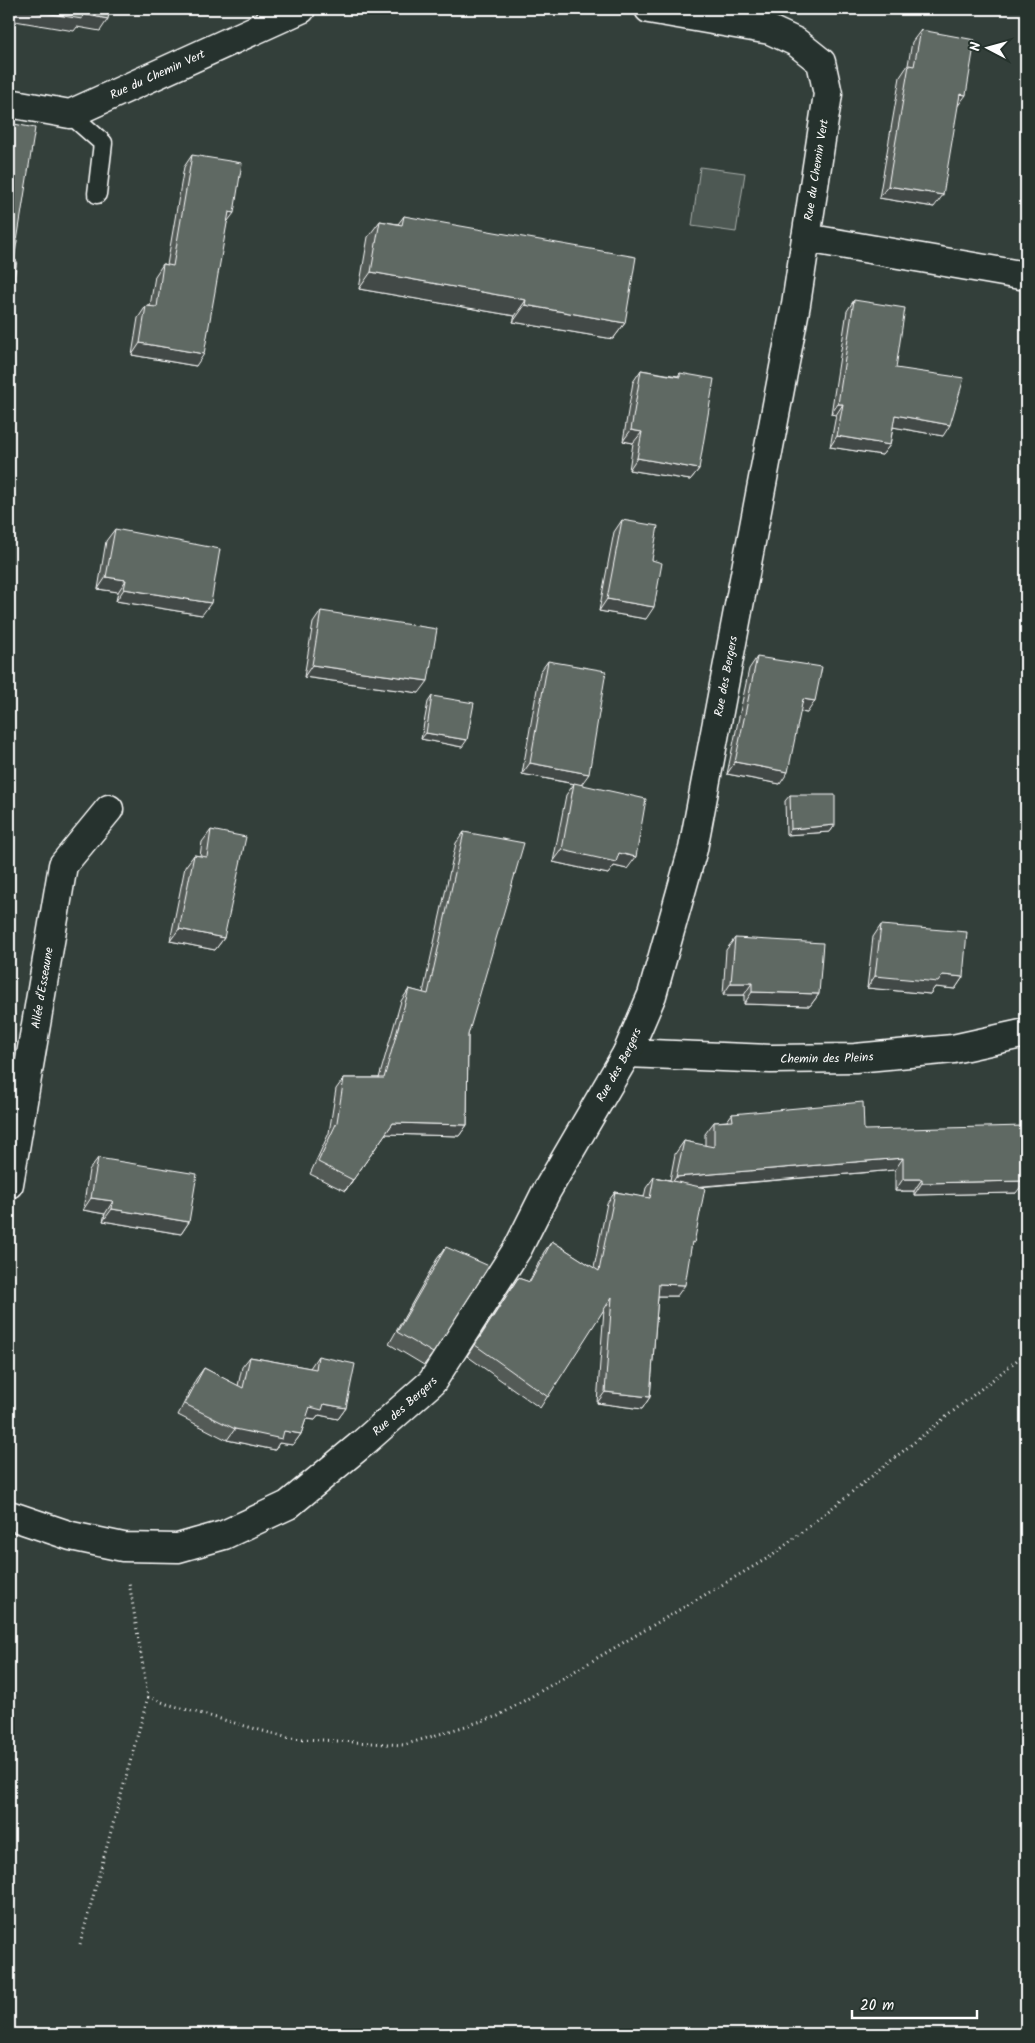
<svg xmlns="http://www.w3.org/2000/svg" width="1035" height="2043" font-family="Kalam,sans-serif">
<rect width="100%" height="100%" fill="#333f3a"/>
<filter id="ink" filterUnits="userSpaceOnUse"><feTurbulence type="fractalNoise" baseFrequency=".02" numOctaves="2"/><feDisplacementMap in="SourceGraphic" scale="10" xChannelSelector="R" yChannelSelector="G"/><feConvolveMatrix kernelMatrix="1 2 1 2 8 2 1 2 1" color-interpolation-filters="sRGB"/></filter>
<g filter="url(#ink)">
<path fill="#4d5853" stroke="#a6aca9" d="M 700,167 L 745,173 L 736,232 L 692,226 Z"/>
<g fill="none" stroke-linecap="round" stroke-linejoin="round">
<defs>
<path id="service" d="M 70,114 L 103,143 L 97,194"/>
<g id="minor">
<path id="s1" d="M 627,1053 L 771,1059 L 855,1058 L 953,1049 L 1026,1033"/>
<path id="s2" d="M 9,1184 L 63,865 L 109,809"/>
<path id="s3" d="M 9,1515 L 71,1536 L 123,1547 L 178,1548 L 224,1535 L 288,1505 L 363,1443 L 432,1382 L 518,1248 L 546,1192 L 627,1053 L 652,995 L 693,849 L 796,304 L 806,238"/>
</g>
<g id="tertiary">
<path d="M 649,9 L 770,30 L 796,42 L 821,62 L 828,94 L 806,238 L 1026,276"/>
<path id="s4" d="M 9,103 L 70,114 L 301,9"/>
</g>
</defs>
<use href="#service" stroke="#fff" stroke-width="21"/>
<use href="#minor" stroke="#fff" stroke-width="31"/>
<use href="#tertiary" stroke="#fff" stroke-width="31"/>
<g stroke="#fff" stroke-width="3" stroke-dasharray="1 4" stroke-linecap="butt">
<path d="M 148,1697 L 167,1704 L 288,1738 L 404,1745 L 498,1716 L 773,1555 L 1026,1353"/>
<path d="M 80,1944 L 148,1697 L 129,1582"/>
</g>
<use href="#service" stroke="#26332d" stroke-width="18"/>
<use href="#minor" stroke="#26332d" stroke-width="28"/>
<use href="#tertiary" stroke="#26332d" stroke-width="28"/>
</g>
<g fill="#525a56" stroke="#fff">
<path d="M 921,30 L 934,207 L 879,198 L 900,77 L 908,65 L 912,42 Z"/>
<path d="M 192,155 L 227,222 L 196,366 L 132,355 L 138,318 L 146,306 L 150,306 L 155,276 L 163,264 L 167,265 L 184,167 Z"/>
<path d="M 404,216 L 625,323 L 613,339 L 513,322 L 515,316 L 359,289 L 368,237 L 380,221 L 398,224 Z"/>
<path d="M 854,300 L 896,368 L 943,436 L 893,427 L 890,445 L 882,455 L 830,447 L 836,415 L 831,414 L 847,311 Z"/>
<path d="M 641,370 L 678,376 L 680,373 L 699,469 L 690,480 L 629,470 L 633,443 L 623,441 L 633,382 Z"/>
<path d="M 622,520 L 652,560 L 646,619 L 599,611 L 614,532 Z"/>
<path d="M 115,529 L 202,615 L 116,601 L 118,592 L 98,589 L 106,541 Z"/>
<path d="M 321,611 L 419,693 L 304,677 L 313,623 Z"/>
<path d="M 757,657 L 807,713 L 800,712 L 780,784 L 727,774 L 749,669 Z"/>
<path d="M 548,661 L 582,785 L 627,869 L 614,866 L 608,874 L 553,862 L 566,795 L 574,784 L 522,774 L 540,672 Z"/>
<path d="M 1026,667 L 1026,679 L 1021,675 Z"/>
<path d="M 432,696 L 462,747 L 421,739 L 428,702 Z"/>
<path d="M 790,795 L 835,825 L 830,832 L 786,835 L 785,801 Z"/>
<path d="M 211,830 L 224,938 L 215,950 L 170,941 L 185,867 L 194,855 L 200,856 L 202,842 Z"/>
<path d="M 464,832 L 468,1035 L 467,1125 L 459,1136 L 385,1134 L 345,1191 L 310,1174 L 329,1133 L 336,1089 L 344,1078 L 379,1078 L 401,1001 L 409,989 L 423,993 L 456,843 Z"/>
<path d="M 881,925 L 963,977 L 955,989 L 935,987 L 930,994 L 867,988 L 873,937 Z"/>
<path d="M 735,938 L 819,994 L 810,1006 L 744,1004 L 744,995 L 723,995 L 726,950 Z"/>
<path d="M 732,1114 L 864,1130 L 1016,1193 L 914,1195 L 914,1191 L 895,1191 L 895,1170 L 699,1187 L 691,1247 L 677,1296 L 658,1296 L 650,1397 L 642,1409 L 597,1403 L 604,1309 L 540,1408 L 467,1356 L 518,1278 L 529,1282 L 544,1252 L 552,1241 L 594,1268 L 607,1203 L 615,1192 L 644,1197 L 646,1188 L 654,1177 L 670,1180 L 675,1154 L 684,1141 L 705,1146 L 705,1134 L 714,1122 L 727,1121 Z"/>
<path d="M 98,1158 L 189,1222 L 181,1234 L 103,1221 L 105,1214 L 83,1210 L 89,1170 Z"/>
<path d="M 446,1247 L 433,1353 L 424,1365 L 389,1344 L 437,1259 Z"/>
<path d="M 318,1356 L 346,1408 L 338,1419 L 319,1415 L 315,1420 L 306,1419 L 301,1434 L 293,1445 L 279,1443 L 275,1450 L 227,1440 L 178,1415 L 196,1379 L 204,1368 L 238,1386 L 242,1367 L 250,1357 L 310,1368 Z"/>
</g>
<g fill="#424a46" stroke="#fff">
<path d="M 9,9 L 20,9 L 83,14 L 108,19 L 100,31 L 77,27 L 74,31 L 9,20 Z"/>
<path d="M 960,94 L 966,95 L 957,107 Z"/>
<path d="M 888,186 L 943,195 L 934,207 L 879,198 Z"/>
<path d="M 229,212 L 234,213 L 225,225 Z"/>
<path d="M 371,272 L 526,300 L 515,316 L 359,289 Z"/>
<path d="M 525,305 L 625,323 L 613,339 L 513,322 Z"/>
<path d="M 140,343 L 204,354 L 196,366 L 132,355 Z"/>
<path d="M 838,404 L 843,404 L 836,415 L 831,414 Z"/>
<path d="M 895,415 L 950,425 L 943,436 L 887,426 Z"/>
<path d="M 631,430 L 642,432 L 633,443 L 623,441 Z"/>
<path d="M 837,436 L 890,445 L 882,455 L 830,447 Z"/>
<path d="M 637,458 L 699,469 L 690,480 L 629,470 Z"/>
<path d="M 106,577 L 126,580 L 118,592 L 98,589 Z"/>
<path d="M 124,589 L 211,603 L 202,615 L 116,601 Z"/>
<path d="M 607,599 L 654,607 L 646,619 L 599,611 Z"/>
<path d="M 312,665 L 428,681 L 419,693 L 304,677 Z"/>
<path d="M 803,699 L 815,701 L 807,713 L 795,711 Z"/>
<path d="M 426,733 L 467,740 L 462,747 L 421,739 Z"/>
<path d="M 735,762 L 788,772 L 780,784 L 727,774 Z"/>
<path d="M 530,763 L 589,774 L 581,785 L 522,774 Z"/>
<path d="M 835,825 L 830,832 L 786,835 L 791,829 Z"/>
<path d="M 562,850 L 619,853 L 636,857 L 627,869 L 614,866 L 608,874 L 553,862 Z"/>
<path d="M 179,929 L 224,938 L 215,950 L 170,941 Z"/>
<path d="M 943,975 L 963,977 L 955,989 L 935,987 L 930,994 L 867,988 L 875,976 Z"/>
<path d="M 731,983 L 752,983 L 744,995 L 723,995 Z"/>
<path d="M 752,992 L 819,994 L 810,1006 L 744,1004 Z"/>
<path d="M 393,1123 L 467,1125 L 459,1136 L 385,1134 L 345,1191 Z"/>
<path d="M 903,1158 L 895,1170 L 668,1189 L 676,1177 Z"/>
<path d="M 903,1179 L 922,1179 L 914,1191 L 895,1191 Z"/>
<path d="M 1025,1181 L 1016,1193 L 914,1195 L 922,1183 Z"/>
<path d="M 91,1198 L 113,1201 L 105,1214 L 83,1210 Z"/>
<path d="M 112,1209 L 189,1222 L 181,1234 L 103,1221 Z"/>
<path d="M 659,1284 L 685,1285 L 677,1296 L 651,1296 Z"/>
<path d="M 605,1392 L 650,1397 L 642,1409 L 597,1403 Z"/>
<path d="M 324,1404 L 346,1408 L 338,1419 L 319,1415 L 315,1420 L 302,1418 L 310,1407 Z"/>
<path d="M 235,1429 L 284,1431 L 301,1434 L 293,1445 L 279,1443 L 275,1450 L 227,1440 Z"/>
</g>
<g fill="#5f6964" stroke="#fff">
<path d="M 20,9 L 110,9 L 108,19 L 83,14 L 82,19 Z"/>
<path d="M 921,30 L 975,40 L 966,95 L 960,94 L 943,195 L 888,186 L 909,65 L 914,66 Z"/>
<path d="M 9,123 L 35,128 L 14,260 L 17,261 L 9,310 Z"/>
<path d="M 192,155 L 242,163 L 234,213 L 229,212 L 204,354 L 140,343 L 146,306 L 157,307 L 163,264 L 173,266 Z"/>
<path d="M 404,216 L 636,257 L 625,323 L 525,305 L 526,300 L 371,272 L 380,221 L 402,225 Z"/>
<path d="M 854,300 L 905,308 L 896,368 L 964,378 L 950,425 L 895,415 L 890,445 L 837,436 L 843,404 L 838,404 Z"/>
<path d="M 641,370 L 680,377 L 680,373 L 714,379 L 699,469 L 637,458 L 642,432 L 631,430 Z"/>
<path d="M 622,520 L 658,526 L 652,560 L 662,563 L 654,607 L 607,599 Z"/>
<path d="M 115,529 L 220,549 L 211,603 L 124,589 L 126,580 L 106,577 Z"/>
<path d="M 321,611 L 437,629 L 428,681 L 312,665 Z"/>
<path d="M 757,657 L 822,667 L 815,701 L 803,699 L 788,772 L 735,762 Z"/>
<path d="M 548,661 L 606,671 L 589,774 L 530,763 Z"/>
<path d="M 432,696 L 474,703 L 467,740 L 426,733 Z"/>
<path d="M 574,783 L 646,799 L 636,857 L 619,853 L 616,862 L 562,850 Z"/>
<path d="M 790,795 L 835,795 L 835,825 L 791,829 Z"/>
<path d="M 211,830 L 246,837 L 224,938 L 179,929 L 194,855 L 207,857 Z"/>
<path d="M 464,832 L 524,843 L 468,1035 L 467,1125 L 393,1123 L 353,1180 L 318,1162 L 337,1122 L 344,1078 L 384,1078 L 409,989 L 428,994 Z"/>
<path d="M 881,925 L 967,932 L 963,977 L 943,975 L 938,982 L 875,976 Z"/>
<path d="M 735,938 L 823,943 L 819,994 L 752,992 L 752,983 L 731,983 Z"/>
<path d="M 863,1102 L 864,1130 L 1024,1126 L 1025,1181 L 922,1183 L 922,1179 L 903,1179 L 903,1158 L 676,1177 L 684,1141 L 714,1147 L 714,1122 L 733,1121 L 732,1114 Z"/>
<path d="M 98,1158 L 197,1174 L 189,1222 L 112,1209 L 113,1201 L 91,1198 Z"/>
<path d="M 654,1177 L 705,1188 L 694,1243 L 692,1242 L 685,1285 L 659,1284 L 650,1397 L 605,1392 L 612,1297 L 548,1397 L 475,1345 L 518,1278 L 530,1282 L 552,1241 L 599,1271 L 615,1192 L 650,1198 Z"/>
<path d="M 446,1247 L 489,1266 L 433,1353 L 397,1332 Z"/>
<path d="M 318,1356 L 355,1364 L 346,1408 L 324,1404 L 322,1410 L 310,1407 L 301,1434 L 284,1431 L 282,1439 L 235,1429 L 185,1404 L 204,1368 L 243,1388 L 250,1357 L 316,1369 Z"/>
</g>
</g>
<g text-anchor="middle" stroke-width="4.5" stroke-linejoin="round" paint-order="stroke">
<g font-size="12" fill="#fff" stroke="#26332d">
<text dy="4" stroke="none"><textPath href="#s4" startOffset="158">Rue du Chemin Vert</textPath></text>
<text transform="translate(816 170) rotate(-81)" y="4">Rue du Chemin Vert</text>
<text dy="4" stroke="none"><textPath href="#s3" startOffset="1255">Rue des Bergers</textPath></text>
<text dy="4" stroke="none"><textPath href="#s2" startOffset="199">Allée d'Esseaune</textPath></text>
<text dy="4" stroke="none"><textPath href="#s1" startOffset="200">Chemin des Pleins</textPath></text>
<text dy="4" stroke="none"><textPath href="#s3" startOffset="850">Rue des Bergers</textPath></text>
<text dy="4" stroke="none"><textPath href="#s3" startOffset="445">Rue des Bergers</textPath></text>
</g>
</g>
<rect width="1035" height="2043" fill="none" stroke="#26332d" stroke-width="30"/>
<rect x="15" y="15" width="1005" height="2013" fill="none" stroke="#fff" stroke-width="2" filter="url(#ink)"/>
<g transform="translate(988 48) rotate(276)" stroke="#26332d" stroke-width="4" paint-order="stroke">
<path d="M0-4L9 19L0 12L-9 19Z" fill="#ffffff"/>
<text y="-8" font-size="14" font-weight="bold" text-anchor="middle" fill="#ffffff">N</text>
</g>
<path d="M852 2010v8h125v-8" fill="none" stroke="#ffffff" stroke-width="2.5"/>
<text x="860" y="2010" font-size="15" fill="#ffffff" stroke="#26332d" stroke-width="4" paint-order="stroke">20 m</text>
</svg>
